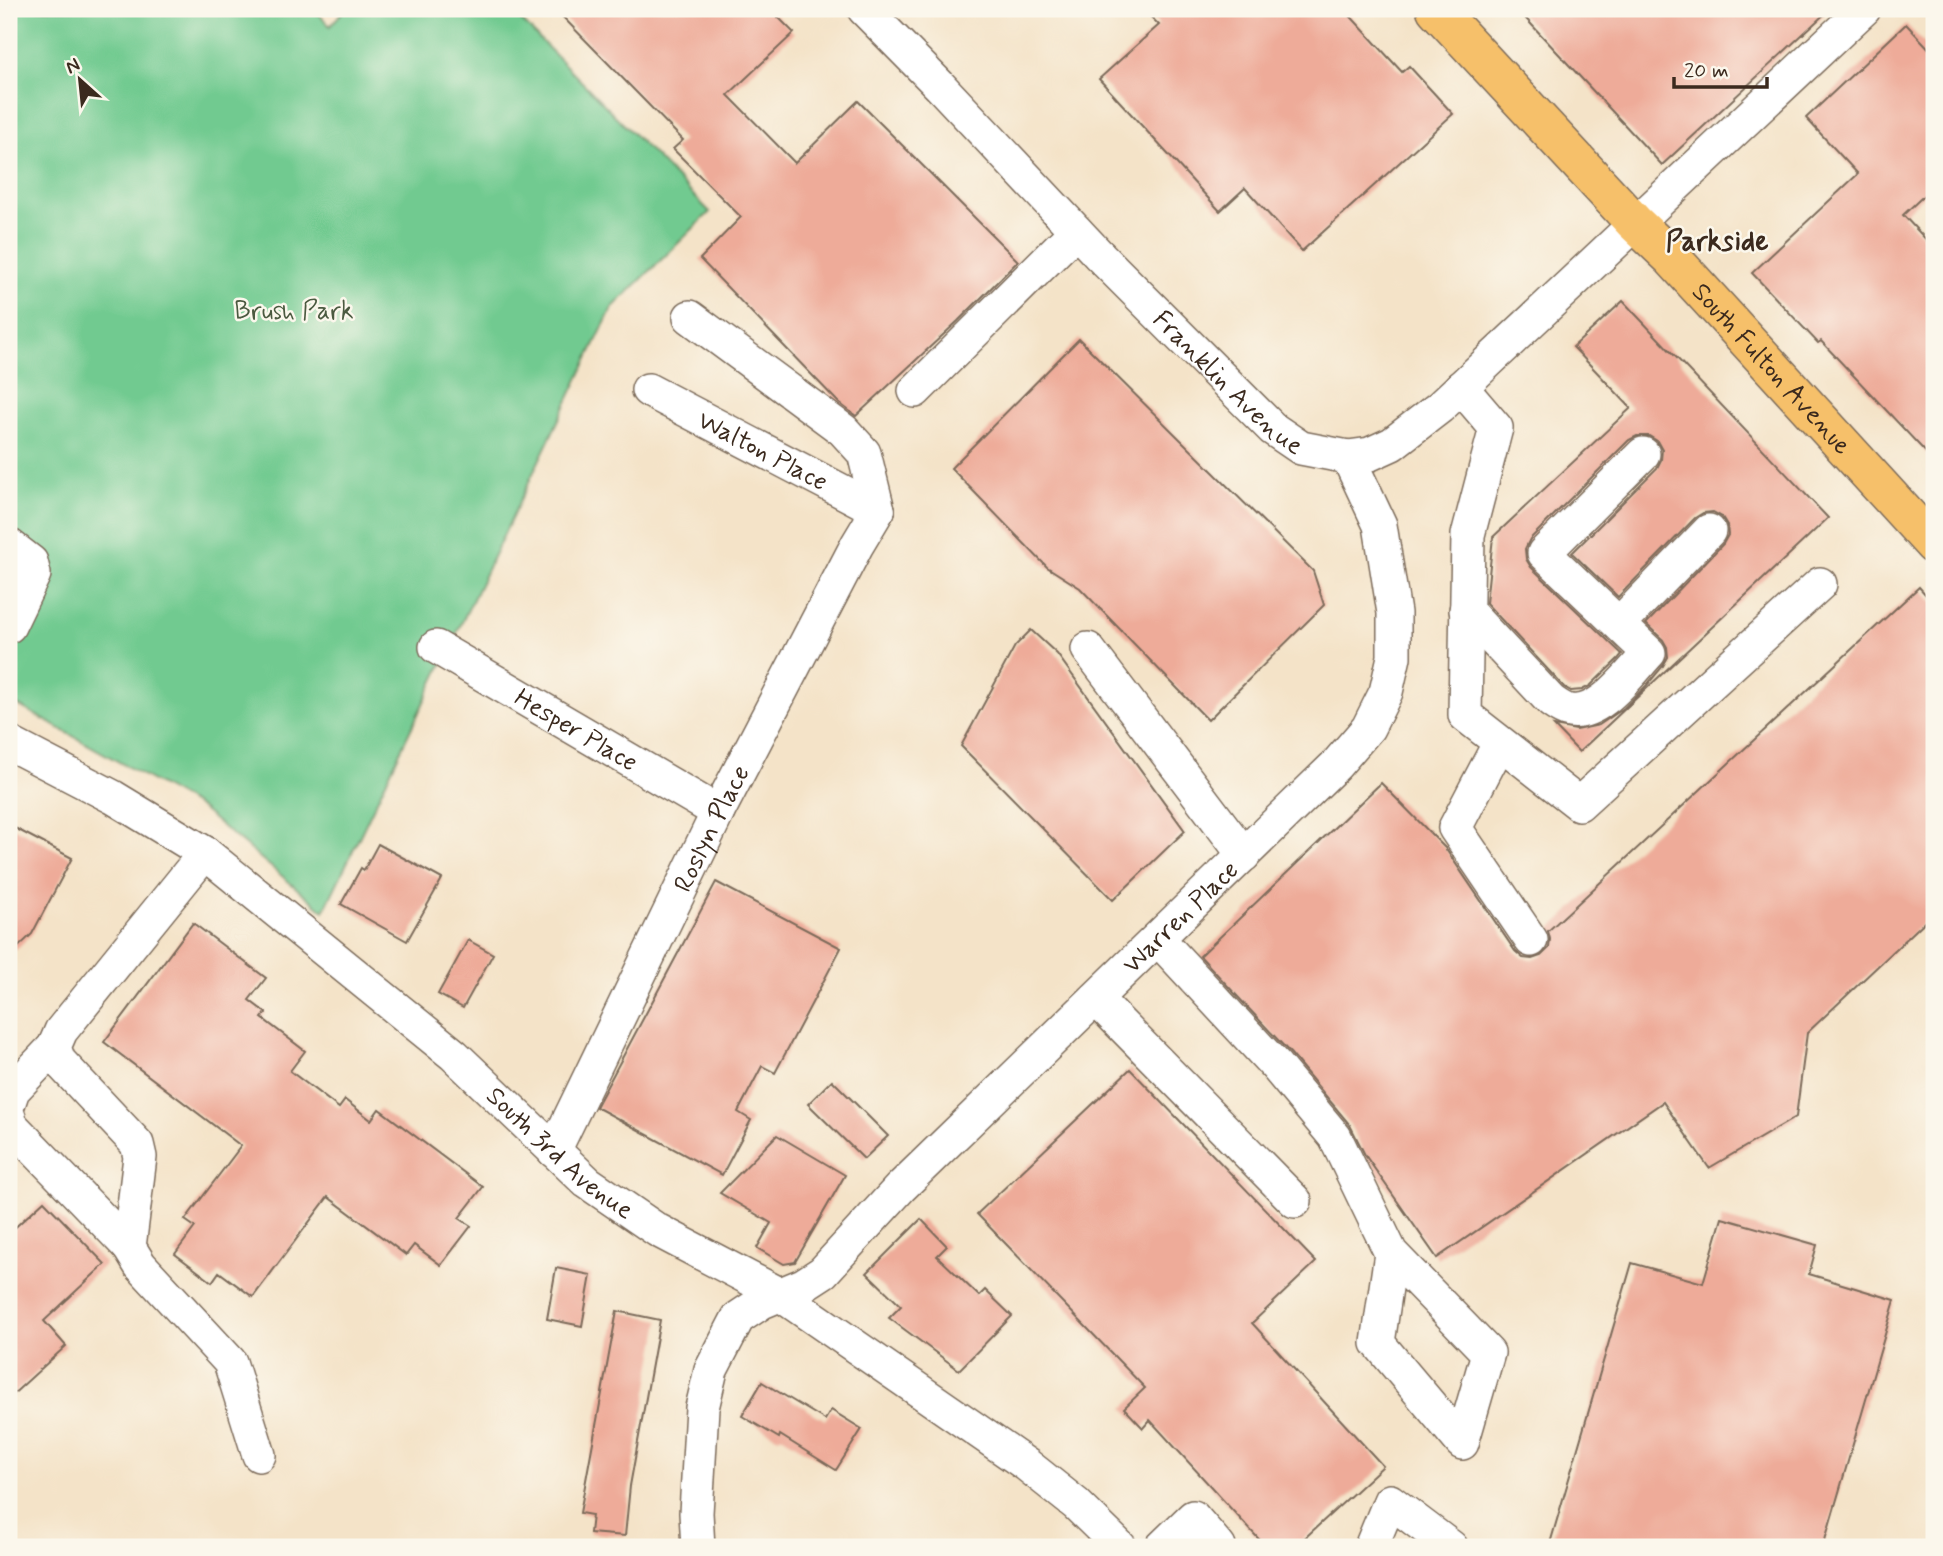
<svg xmlns="http://www.w3.org/2000/svg" width="1943" height="1556" font-family="Mynerve,sans-serif">
<rect width="100%" height="100%" fill="#fbf7ec"/>
<filter id="ink" filterUnits="userSpaceOnUse"><feTurbulence type="fractalNoise" baseFrequency=".0143" numOctaves="2"/><feDisplacementMap in="SourceGraphic" scale="14" xChannelSelector="R" yChannelSelector="G"/><feConvolveMatrix kernelMatrix="1 2 1 2 8 2 1 2 1" color-interpolation-filters="sRGB"/></filter>
<filter id="wash" filterUnits="userSpaceOnUse"><feTurbulence type="fractalNoise" baseFrequency=".00686" numOctaves="4" result="noise"/><feDisplacementMap in="SourceGraphic" scale="28" xChannelSelector="R" yChannelSelector="G"/><feGaussianBlur stdDeviation="1.57" result="paint"/><feColorMatrix in="noise" values="0 0 0 0 0 0 0 0 0 0 0 0 0 0 0 0 0 1.4 0 .05"/><feComposite in="paint" operator="in"/></filter>
<g filter="url(#wash)">
<rect width="100%" height="100%" fill="#f4e3c8"/>
<path fill="#71ca90" stroke="#567a57" stroke-width="2" d="M 9,9 L 314,9 L 330,26 L 345,9 L 510,9 L 710,212 L 612,308 L 324,911 L 199,807 L 9,700 Z"/>
<g id="blocks">
<g fill="#eeab99">
<path d="M 555,9 L 770,9 L 794,33 L 728,95 L 795,163 L 858,101 L 1018,261 L 958,321 L 856,416 L 839,403 L 700,259 L 741,217 L 673,149 L 683,140 Z"/>
<path d="M 1143,9 L 1344,9 L 1402,72 L 1409,66 L 1453,114 L 1302,251 L 1245,188 L 1220,211 L 1099,79 L 1159,25 Z"/>
<path d="M 1517,9 L 1830,9 L 1662,165 Z"/>
<path d="M 1906,24 L 1934,54 L 1934,186 L 1903,215 L 1934,248 L 1934,461 L 1821,341 L 1818,343 L 1752,273 L 1858,174 L 1806,118 Z"/>
<path d="M 1623,301 L 1828,518 L 1579,752 L 1554,726 L 1576,730 L 1599,725 L 1624,708 L 1647,685 L 1663,666 L 1668,657 L 1667,647 L 1663,640 L 1646,624 L 1723,544 L 1728,535 L 1727,525 L 1722,517 L 1713,512 L 1703,513 L 1695,518 L 1618,597 L 1572,553 L 1657,468 L 1661,460 L 1662,450 L 1657,441 L 1649,436 L 1637,436 L 1629,440 L 1530,539 L 1525,549 L 1526,559 L 1531,567 L 1622,654 L 1618,659 L 1590,686 L 1582,690 L 1571,691 L 1564,687 L 1486,603 L 1493,537 L 1631,408 L 1573,347 Z"/>
<path d="M 1079,339 L 1313,571 L 1324,605 L 1208,720 L 1080,588 L 1047,567 L 951,468 Z"/>
<path d="M 1919,587 L 1934,604 L 1934,913 L 1807,1033 L 1796,1117 L 1709,1168 L 1663,1102 L 1437,1258 L 1365,1155 L 1350,1125 L 1291,1054 L 1200,956 L 1381,783 L 1445,848 L 1515,951 L 1523,958 L 1532,959 L 1541,956 L 1549,948 L 1550,939 L 1548,931 Z"/>
<path d="M 1031,630 L 1057,654 L 1185,831 L 1113,900 L 961,746 L 1015,646 Z"/>
<path d="M 9,825 L 72,858 L 32,934 L 9,956 Z"/>
<path d="M 378,844 L 442,879 L 407,941 L 341,904 L 361,868 L 364,870 Z"/>
<path d="M 716,882 L 841,948 L 775,1073 L 762,1066 L 738,1112 L 751,1120 L 722,1175 L 596,1107 Z"/>
<path d="M 193,923 L 266,978 L 249,1000 L 266,1013 L 262,1018 L 305,1051 L 290,1071 L 339,1108 L 345,1100 L 371,1120 L 379,1109 L 483,1187 L 459,1218 L 471,1226 L 441,1265 L 414,1245 L 406,1255 L 328,1197 L 253,1297 L 219,1272 L 212,1282 L 175,1254 L 195,1227 L 185,1220 L 241,1146 L 104,1042 Z"/>
<path d="M 468,940 L 493,954 L 463,1008 L 438,994 Z"/>
<path d="M 1130,1069 L 1316,1262 L 1252,1323 L 1383,1466 L 1295,1547 L 1266,1547 L 1150,1420 L 1143,1428 L 1124,1408 L 1145,1388 L 977,1214 Z"/>
<path d="M 832,1080 L 888,1136 L 864,1159 L 808,1104 Z"/>
<path d="M 777,1135 L 845,1175 L 795,1262 L 784,1264 L 757,1248 L 771,1223 L 720,1193 Z"/>
<path d="M 44,1201 L 105,1264 L 44,1321 L 66,1346 L 9,1398 L 9,1233 Z"/>
<path d="M 1722,1218 L 1817,1245 L 1809,1274 L 1895,1300 L 1823,1547 L 1549,1547 L 1632,1263 L 1703,1283 Z"/>
<path d="M 921,1219 L 947,1246 L 937,1256 L 979,1296 L 985,1290 L 1012,1316 L 959,1370 L 889,1318 L 901,1306 L 867,1273 Z"/>
<path d="M 556,1268 L 591,1275 L 582,1326 L 547,1319 Z"/>
<path d="M 617,1311 L 660,1320 L 630,1486 L 625,1536 L 590,1533 L 592,1515 L 580,1513 Z"/>
<path d="M 762,1382 L 825,1420 L 831,1410 L 862,1429 L 836,1470 L 780,1435 L 779,1438 L 742,1416 Z"/>
</g>
</g>
</g>
<g filter="url(#ink)">
<use href="#blocks" fill-opacity="0" stroke="#7c6b5a" stroke-width="2"/>
<g fill="none" stroke-linecap="round" stroke-linejoin="round">
<defs>
<g id="minor">
<path id="s1" d="M 864,9 L 940,86 L 1098,254 L 1273,429 L 1301,448 L 1348,457 L 1370,454 L 1392,444 L 1440,407 L 1864,9"/>
<path d="M 690,317 L 843,430 L 864,453 L 878,510"/>
<path d="M 1461,387 L 1496,428 L 1468,535 L 1465,715 L 1579,804 L 1820,584"/>
<path id="s2" d="M 648,390 L 878,510"/>
<path d="M 915,391 L 1076,231"/>
<path d="M 9,545 L 31,562 L 34,574 L 9,626"/>
<path d="M 1466,610 L 1551,701 C 1555,704 1561,708 1566,710 C 1597,720 1630,673 1649,653 L 1544,553 L 1643,454"/>
<path d="M 1619,624 L 1709,531"/>
<path id="s3" d="M 436,647 L 718,812"/>
<path d="M 1088,649 L 1244,855"/>
<path id="s4" d="M 9,743 L 113,797 L 205,853 L 454,1055 L 587,1182 L 657,1230 L 781,1295 L 1027,1465 L 1076,1504 L 1120,1547"/>
<path d="M 1499,744 L 1455,828 L 1531,940"/>
<path d="M 205,853 L 61,1031 L 54,1047 L 59,1061 L 137,1144 L 140,1157 L 129,1247 L 140,1265 L 230,1362 L 259,1455"/>
<path d="M 1158,939 L 1276,1066 L 1335,1137 L 1391,1253 L 1488,1353 L 1462,1443 L 1378,1343 L 1391,1253"/>
<path d="M 1096,999 L 1295,1201"/>
<path d="M 9,1102 L 13,1090 L 54,1047"/>
<path d="M 9,1117 L 11,1125 L 129,1247"/>
<path id="s5" d="M 554,1151 L 718,812 L 857,545 L 878,510"/>
<path id="s6" d="M 698,1547 L 696,1513 L 702,1408 L 711,1370 L 738,1318 L 762,1302 L 803,1285 L 823,1272 L 900,1188 L 1336,765 L 1368,728 L 1386,692 L 1394,657 L 1394,613 L 1380,525 L 1348,457"/>
<path d="M 1162,1547 L 1193,1517 L 1219,1547"/>
<path d="M 1371,1547 L 1390,1501 L 1451,1547"/>
</g>
<g id="major">
<path id="s7" d="M 1436,9 L 1634,222 L 1671,257 L 1934,545"/>
</g>
</defs>
<use href="#minor" stroke="#7c6b5a" stroke-width="36"/>
<use href="#major" stroke="#7c6b5a" stroke-width="41"/>
<use href="#minor" stroke="#fff" stroke-width="33"/>
<use href="#major" stroke="#f6c06b" stroke-width="38"/>
</g>
</g>
<g text-anchor="middle" stroke-width="5" stroke-linejoin="round" paint-order="stroke">
<g font-size="26" fill="#4b5a40" stroke="#fbf7ec">
<text x="294" y="319">Brush Park</text>
</g>
<g font-size="26" fill="#3b2a1e" stroke="#fbf7ec">
<text dy="9" stroke="none"><textPath href="#s7" startOffset="492">South Fulton Avenue</textPath></text>
<text dy="9" stroke="none"><textPath href="#s1" startOffset="522">Franklin Avenue</textPath></text>
<text dy="9" stroke="none"><textPath href="#s2" startOffset="130">Walton Place</textPath></text>
<text dy="9" stroke="none"><textPath href="#s3" startOffset="163">Hesper Place</textPath></text>
<text dy="9" stroke="none"><textPath href="#s5" startOffset="359">Roslyn Place</textPath></text>
<text dy="9" stroke="none"><textPath href="#s6" startOffset="838">Warren Place</textPath></text>
<text dy="9" stroke="none"><textPath href="#s4" startOffset="690">South 3rd Avenue</textPath></text>
</g>
<g font-size="28" font-weight="bold" fill="#3b2a1e" stroke="#fbf7ec">
<text x="1717" y="250">Parkside</text>
</g>
</g>
<rect width="1943" height="1556" fill="none" stroke="#fbf7ec" stroke-width="35"/>
<g transform="translate(80 80) rotate(333)" stroke="#fbf7ec" stroke-width="5" paint-order="stroke">
<path d="M0-5L12 26L0 18L-12 26Z" fill="#3b2a1e"/>
<text y="-10" font-size="19" font-weight="bold" text-anchor="middle" fill="#3b2a1e">N</text>
</g>
<path d="M1674 77v10h93v-10" fill="none" stroke="#3b2a1e" stroke-width="3.5"/>
<text x="1684" y="77" font-size="21" fill="#3b2a1e" stroke="#fbf7ec" stroke-width="5" paint-order="stroke">20 m</text>
</svg>
